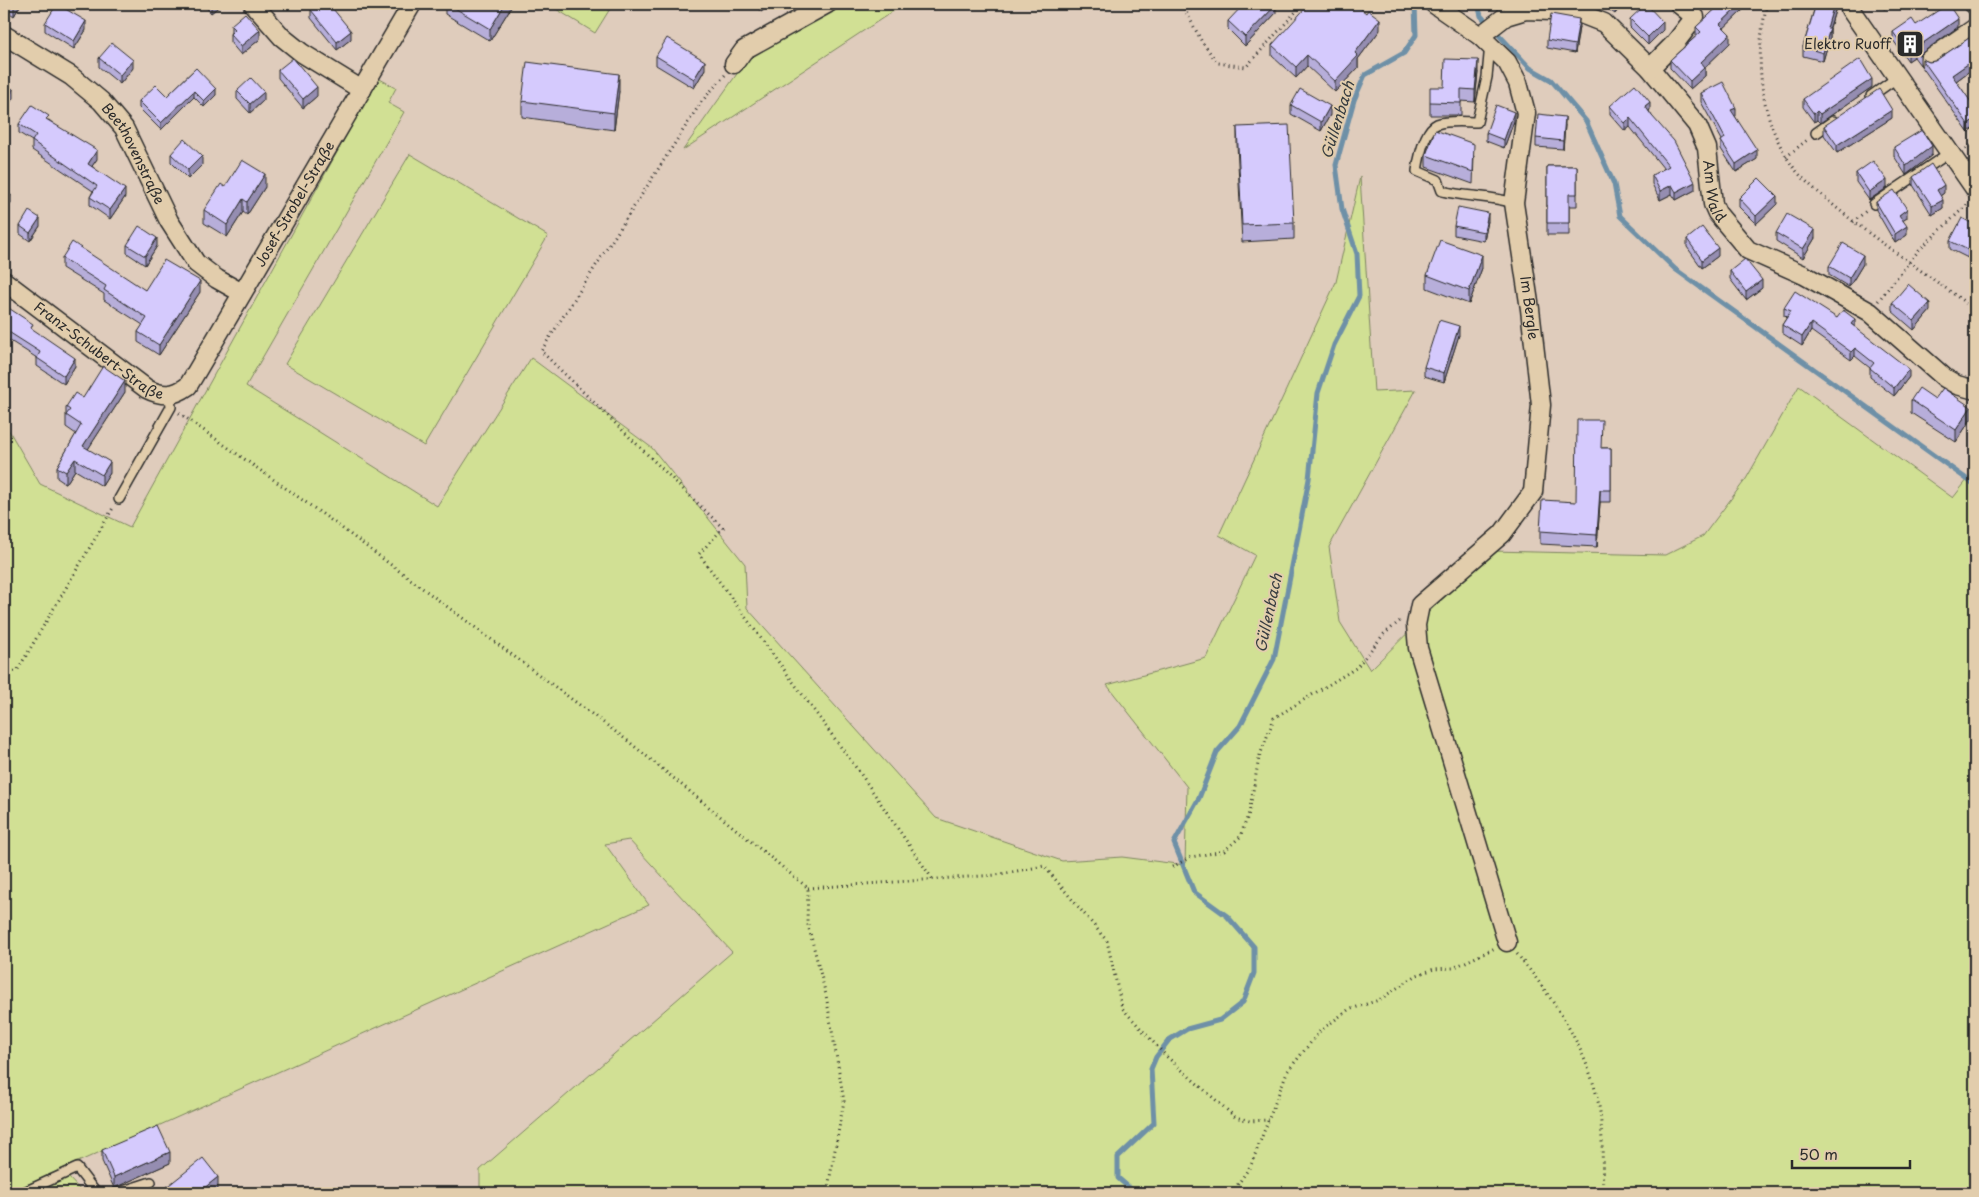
<svg xmlns="http://www.w3.org/2000/svg" width="1979" height="1197" font-family="'Playpen Sans',sans-serif">
<rect width="100%" height="100%" fill="#dfccbc"/>
<filter id="ink" filterUnits="userSpaceOnUse"><feTurbulence type="fractalNoise" baseFrequency=".02" numOctaves="2"/><feDisplacementMap in="SourceGraphic" scale="10" xChannelSelector="R" yChannelSelector="G"/><feConvolveMatrix kernelMatrix="1 2 1 2 8 2 1 2 1" color-interpolation-filters="sRGB"/></filter>
<g filter="url(#ink)">
<g fill="#d1e094" stroke="#7e8660">
<path d="M 548,4 L 613,4 L 595,33 Z"/>
<path d="M 848,4 L 904,4 L 683,150 L 751,54 Z"/>
<path d="M 378,78 L 396,88 L 388,103 L 404,112 L 246,386 L 437,506 L 531,358 L 652,448 L 745,564 L 747,608 L 936,818 L 1062,861 L 1122,857 L 1185,865 L 1187,787 L 1107,685 L 1206,658 L 1255,555 L 1219,535 L 1336,282 L 1360,177 L 1374,392 L 1416,390 L 1329,547 L 1340,622 L 1370,670 L 1491,551 L 1665,555 L 1703,536 L 1746,479 L 1799,386 L 1953,498 L 1975,470 L 1975,1193 L 480,1193 L 480,1170 L 732,952 L 629,840 L 605,844 L 649,905 L 9,1193 L 4,1193 L 4,422 L 40,484 L 130,527 Z"/>
<path d="M 410,154 L 548,236 L 424,446 L 285,364 Z"/>
<path d="M 68,1177 L 83,1193 L 37,1193 Z"/>
</g>
<g fill="none" stroke-linecap="round" stroke-linejoin="round">
<g stroke="#6e90a7" stroke-width="5">
<path d="M 1478,4 L 1481,16 L 1530,68 L 1551,80 L 1586,121 L 1614,184 L 1620,216 L 1675,269 L 1975,485"/>
<path d="M 1141,1193 L 1134,1192 L 1118,1178 L 1118,1157 L 1154,1123 L 1151,1069 L 1156,1057 L 1169,1040 L 1187,1029 L 1220,1020 L 1243,1002 L 1254,973 L 1254,947 L 1227,916 L 1194,892 L 1174,843 L 1199,798 L 1217,752 L 1240,726 L 1274,659 L 1309,479 L 1318,393 L 1334,345 L 1359,296 L 1357,254 L 1342,209 L 1336,165 L 1354,100 L 1365,75 L 1404,53 L 1416,35 L 1415,4"/>
</g>
<defs>
<g id="lane">
<path d="M 1967,4 L 1975,11"/>
<path d="M 1490,44 L 1487,77 L 1477,122 C 1465,122 1448,120 1437,124 C 1424,130 1419,158 1417,171 L 1438,180 L 1442,191 C 1466,197 1491,196 1514,203"/>
<path d="M 1871,96 L 1898,77"/>
<path d="M 1816,133 L 1833,121"/>
<path d="M 1874,204 L 1949,153"/>
<path d="M 119,499 L 171,407 L 170,395"/>
<path d="M 22,1193 L 77,1168 L 96,1193"/>
<path d="M 117,1193 L 151,1182"/>
</g>
<g id="street">
<path d="M 253,4 L 282,37 L 302,53 L 362,90"/>
<path id="s1" d="M 1434,4 L 1480,36 L 1507,62 L 1518,83 L 1526,113 L 1514,203 L 1530,309 L 1541,405 L 1533,492 L 1502,534 L 1420,605 L 1416,625 L 1418,648 L 1507,942"/>
<path d="M 1851,4 L 1850,9 L 1975,189"/>
<path id="s2" d="M 4,35 L 71,76 L 101,101 L 124,128 L 169,221 L 196,263 L 217,279 L 242,293"/>
<path id="s3" d="M 1480,36 L 1506,16 L 1526,10 L 1576,12 L 1604,23 L 1650,68 L 1697,125 L 1707,148 L 1713,204 L 1717,213 L 1748,250 L 1804,275 L 1870,312 L 1945,378 L 1957,385 L 1975,390"/>
<path d="M 1929,60 L 1975,28"/>
<path d="M 734,64 L 744,50 L 827,4"/>
<path d="M 1650,68 L 1675,43 L 1695,17 L 1679,4"/>
<path id="s4" d="M 4,281 L 147,389 C 163,397 174,396 188,386 L 412,4"/>
</g>
</defs>
<use href="#lane" stroke="#2b2b2b" stroke-width="12"/>
<use href="#street" stroke="#2b2b2b" stroke-width="21"/>
<g stroke="#2b2b2b" stroke-width="3" stroke-dasharray="1 4" stroke-linecap="butt">
<path d="M 1182,4 L 1202,42 L 1218,63 L 1246,67 L 1303,4"/>
<path d="M 1767,4 C 1754,57 1759,114 1789,161 C 1799,177 1817,191 1832,204 C 1877,242 1928,274 1975,310"/>
<path d="M 725,75 L 702,101 L 541,351 L 723,528 L 699,554 L 860,773 L 933,880"/>
<path d="M 1966,149 L 1975,142"/>
<path d="M 1786,157 L 1807,140"/>
<path d="M 1853,222 L 1866,211"/>
<path d="M 1878,301 L 1919,250 L 1969,203"/>
<path d="M 179,413 L 328,518 L 628,741 L 808,888 L 807,921 L 826,995 L 844,1101 L 827,1193"/>
<path d="M 4,672 L 17,671 L 113,508"/>
<path d="M 1172,867 L 1191,857 L 1224,851 L 1240,837 L 1249,813 L 1259,758 L 1274,718 L 1356,668 L 1384,634 L 1400,621"/>
<path d="M 808,888 L 996,875 L 1044,866 L 1107,941 L 1122,1008 L 1166,1056 L 1235,1117 L 1250,1121 L 1269,1120"/>
<path d="M 1517,954 C 1554,999 1591,1054 1600,1112 C 1603,1139 1602,1167 1603,1193"/>
<path d="M 1232,1193 L 1251,1165 L 1287,1072 L 1320,1031 L 1348,1010 L 1379,1000 L 1417,975 L 1434,969 L 1453,968 L 1495,948"/>
</g>
<use href="#lane" stroke="#e2cdac" stroke-width="9"/>
<use href="#street" stroke="#e2cdac" stroke-width="18"/>
</g>
<g fill="#b7aeda" stroke="#2b2b2b">
<path d="M 4,4 L 21,4 L 14,16 L 4,9 Z"/>
<path d="M 203,4 L 222,4 L 211,13 Z"/>
<path d="M 445,4 L 513,4 L 490,41 L 445,14 Z"/>
<path d="M 755,4 L 772,4 L 761,12 Z"/>
<path d="M 1601,4 L 1622,4 L 1615,14 Z"/>
<path d="M 1717,4 L 1743,4 L 1743,10 L 1724,28 L 1730,43 L 1705,67 L 1705,76 L 1690,89 L 1670,68 L 1670,60 L 1696,36 L 1696,27 L 1719,6 Z"/>
<path d="M 1802,4 L 1837,4 L 1830,28 L 1830,37 L 1823,61 L 1803,56 L 1803,47 L 1814,10 L 1802,6 Z"/>
<path d="M 1881,4 L 1892,4 L 1884,9 Z"/>
<path d="M 311,10 L 351,39 L 337,50 L 311,18 Z"/>
<path d="M 1276,13 L 1245,46 L 1228,29 L 1228,21 Z"/>
<path d="M 1630,19 L 1663,30 L 1648,45 L 1630,27 Z"/>
<path d="M 45,23 L 86,30 L 74,49 L 45,31 Z"/>
<path d="M 231,25 L 260,39 L 241,55 L 230,42 L 230,34 L 231,32 Z"/>
<path d="M 1916,25 L 1958,27 L 1923,52 L 1920,55 L 1920,65 L 1914,57 L 1908,61 L 1893,40 L 1893,32 Z"/>
<path d="M 1579,27 L 1575,53 L 1547,48 L 1547,40 Z"/>
<path d="M 1380,30 L 1358,59 L 1358,68 L 1335,92 L 1307,66 L 1296,78 L 1272,56 L 1272,45 Z"/>
<path d="M 1975,34 L 1975,67 L 1956,81 L 1971,102 L 1968,132 L 1922,67 L 1922,59 L 1929,62 L 1935,61 Z"/>
<path d="M 656,56 L 705,69 L 694,88 L 656,65 Z"/>
<path d="M 99,58 L 133,68 L 120,84 L 99,67 Z"/>
<path d="M 196,68 L 216,95 L 204,107 L 194,97 L 161,130 L 139,108 L 139,101 L 167,96 Z"/>
<path d="M 278,70 L 317,96 L 303,108 L 278,78 Z"/>
<path d="M 1478,72 L 1475,102 L 1461,101 L 1461,115 L 1430,115 L 1430,102 L 1444,87 Z"/>
<path d="M 1872,87 L 1820,123 L 1817,120 L 1814,122 L 1803,107 L 1803,99 Z"/>
<path d="M 237,91 L 264,100 L 250,113 L 237,99 Z"/>
<path d="M 619,91 L 614,130 L 522,117 L 522,101 Z"/>
<path d="M 1701,93 L 1736,116 L 1735,116 L 1757,159 L 1736,172 L 1721,149 L 1721,141 L 1722,140 L 1701,102 Z"/>
<path d="M 1291,105 L 1330,115 L 1321,131 L 1291,114 Z"/>
<path d="M 1610,106 L 1650,110 L 1649,111 L 1695,190 L 1676,200 L 1672,194 L 1660,200 L 1652,184 L 1652,175 L 1664,169 L 1630,127 L 1625,131 L 1610,114 Z"/>
<path d="M 1892,118 L 1837,153 L 1824,135 L 1824,126 Z"/>
<path d="M 49,120 L 97,159 L 92,166 L 125,197 L 110,219 L 90,205 L 90,197 L 93,191 L 32,150 L 32,141 L 19,133 L 19,124 Z"/>
<path d="M 1514,121 L 1504,148 L 1486,141 L 1486,133 Z"/>
<path d="M 1565,125 L 1563,149 L 1536,147 L 1536,138 Z"/>
<path d="M 1237,127 L 1294,223 L 1294,239 L 1242,242 L 1237,144 Z"/>
<path d="M 1894,147 L 1932,155 L 1906,175 L 1894,156 Z"/>
<path d="M 171,154 L 202,165 L 188,179 L 171,162 Z"/>
<path d="M 1426,155 L 1474,156 L 1473,184 L 1426,167 Z"/>
<path d="M 1547,166 L 1577,166 L 1577,206 L 1569,206 L 1569,235 L 1547,235 Z"/>
<path d="M 1856,173 L 1887,188 L 1869,200 L 1856,182 Z"/>
<path d="M 1913,177 L 1944,193 L 1940,196 L 1943,208 L 1932,215 L 1913,185 Z"/>
<path d="M 265,187 L 247,215 L 243,212 L 227,237 L 204,223 L 204,210 Z"/>
<path d="M 1739,198 L 1777,204 L 1756,224 L 1739,207 Z"/>
<path d="M 1876,202 L 1907,218 L 1903,220 L 1907,235 L 1895,243 L 1876,210 Z"/>
<path d="M 1488,221 L 1484,241 L 1454,235 L 1454,226 Z"/>
<path d="M 1975,225 L 1968,258 L 1950,249 L 1950,241 Z"/>
<path d="M 20,226 L 40,226 L 30,241 L 20,234 Z"/>
<path d="M 1776,233 L 1815,238 L 1803,258 L 1776,241 Z"/>
<path d="M 1687,239 L 1718,256 L 1702,268 L 1687,247 Z"/>
<path d="M 127,245 L 157,246 L 145,265 L 127,253 Z"/>
<path d="M 62,258 L 145,290 L 200,292 L 159,355 L 138,342 L 138,332 L 143,325 L 104,300 L 104,294 L 62,268 Z"/>
<path d="M 1863,264 L 1849,287 L 1829,275 L 1829,266 Z"/>
<path d="M 1482,268 L 1469,304 L 1427,288 L 1427,275 Z"/>
<path d="M 1730,271 L 1762,288 L 1746,300 L 1730,279 Z"/>
<path d="M 1892,303 L 1930,311 L 1914,330 L 1892,311 Z"/>
<path d="M 1784,308 L 1837,318 L 1855,327 L 1909,377 L 1894,396 L 1870,377 L 1870,368 L 1855,356 L 1851,360 L 1811,331 L 1802,346 L 1782,333 L 1782,325 L 1787,317 L 1784,316 Z"/>
<path d="M 4,312 L 33,330 L 75,366 L 64,384 L 37,366 L 37,358 L 4,337 Z"/>
<path d="M 1459,335 L 1444,382 L 1424,376 L 1424,367 Z"/>
<path d="M 125,392 L 88,449 L 110,473 L 102,486 L 75,470 L 66,484 L 57,478 L 57,467 L 76,434 L 66,427 L 66,407 L 83,398 Z"/>
<path d="M 1935,399 L 1971,419 L 1956,442 L 1911,413 L 1911,400 Z"/>
<path d="M 1602,448 L 1611,448 L 1611,502 L 1600,502 L 1597,547 L 1540,544 L 1540,531 L 1576,502 Z"/>
<path d="M 102,1150 L 170,1163 L 114,1188 L 102,1161 Z"/>
</g>
<g fill="#958db1" stroke="#2b2b2b">
<path d="M 14,4 L 21,4 L 14,16 Z"/>
<path d="M 212,4 L 222,4 L 211,13 L 211,5 Z"/>
<path d="M 505,4 L 513,4 L 490,41 L 490,29 Z"/>
<path d="M 761,4 L 772,4 L 761,12 Z"/>
<path d="M 1616,4 L 1622,4 L 1615,14 L 1615,6 Z"/>
<path d="M 1741,4 L 1743,4 L 1743,10 L 1720,32 L 1720,24 Z"/>
<path d="M 1834,4 L 1837,4 L 1827,36 L 1827,28 Z"/>
<path d="M 1884,4 L 1892,4 L 1884,9 Z"/>
<path d="M 1276,5 L 1276,13 L 1245,46 L 1245,37 Z"/>
<path d="M 1380,19 L 1380,30 L 1358,59 L 1358,68 L 1335,92 L 1335,81 L 1355,53 Z"/>
<path d="M 1579,19 L 1579,27 L 1575,53 L 1575,45 Z"/>
<path d="M 1958,19 L 1958,27 L 1923,52 L 1919,56 L 1919,48 L 1923,43 Z"/>
<path d="M 86,21 L 86,30 L 74,49 L 74,41 Z"/>
<path d="M 1663,22 L 1663,30 L 1648,45 L 1648,37 Z"/>
<path d="M 1830,28 L 1830,37 L 1823,61 L 1823,53 Z"/>
<path d="M 260,30 L 260,39 L 241,55 L 241,46 Z"/>
<path d="M 351,31 L 351,39 L 337,50 L 337,42 Z"/>
<path d="M 1730,34 L 1730,43 L 1701,71 L 1701,62 Z"/>
<path d="M 1914,48 L 1914,57 L 1908,61 L 1908,53 Z"/>
<path d="M 1307,55 L 1307,66 L 1296,78 L 1296,67 Z"/>
<path d="M 1975,59 L 1975,67 L 1952,84 L 1952,75 Z"/>
<path d="M 133,60 L 133,68 L 120,84 L 120,75 Z"/>
<path d="M 1478,60 L 1478,72 L 1475,102 L 1475,90 Z"/>
<path d="M 705,61 L 705,69 L 694,88 L 694,79 Z"/>
<path d="M 1705,67 L 1705,76 L 1690,89 L 1690,81 Z"/>
<path d="M 619,74 L 619,91 L 614,130 L 614,113 Z"/>
<path d="M 1872,79 L 1872,87 L 1820,123 L 1820,114 Z"/>
<path d="M 317,87 L 317,96 L 303,108 L 303,99 Z"/>
<path d="M 13,89 L 13,98 L 4,113 L 4,104 Z"/>
<path d="M 216,89 L 216,95 L 204,107 L 204,101 Z"/>
<path d="M 194,91 L 194,97 L 161,130 L 161,123 Z"/>
<path d="M 264,92 L 264,100 L 250,113 L 250,104 Z"/>
<path d="M 1650,102 L 1650,110 L 1645,114 L 1645,106 Z"/>
<path d="M 1330,106 L 1330,115 L 1321,131 L 1321,122 Z"/>
<path d="M 1736,108 L 1736,116 L 1731,119 L 1731,110 Z"/>
<path d="M 1892,110 L 1892,118 L 1837,153 L 1837,145 Z"/>
<path d="M 1817,111 L 1817,120 L 1814,122 L 1814,114 Z"/>
<path d="M 1514,112 L 1514,121 L 1504,148 L 1504,140 Z"/>
<path d="M 1565,117 L 1565,125 L 1563,149 L 1563,141 Z"/>
<path d="M 1630,118 L 1630,127 L 1625,131 L 1625,123 Z"/>
<path d="M 1975,119 L 1975,127 L 1968,132 L 1968,124 Z"/>
<path d="M 1932,146 L 1932,155 L 1906,175 L 1906,166 Z"/>
<path d="M 97,150 L 97,159 L 88,172 L 88,164 Z"/>
<path d="M 1757,150 L 1757,159 L 1736,172 L 1736,164 Z"/>
<path d="M 202,156 L 202,165 L 188,179 L 188,170 Z"/>
<path d="M 265,174 L 265,187 L 247,215 L 247,202 Z"/>
<path d="M 1887,180 L 1887,188 L 1869,200 L 1869,192 Z"/>
<path d="M 1695,182 L 1695,190 L 1676,200 L 1676,192 Z"/>
<path d="M 1672,185 L 1672,194 L 1660,200 L 1660,191 Z"/>
<path d="M 1944,185 L 1944,193 L 1937,198 L 1937,190 Z"/>
<path d="M 125,189 L 125,197 L 110,219 L 110,210 Z"/>
<path d="M 11,195 L 11,203 L 4,214 L 4,206 Z"/>
<path d="M 1777,196 L 1777,204 L 1756,224 L 1756,216 Z"/>
<path d="M 243,199 L 243,212 L 227,237 L 227,225 Z"/>
<path d="M 1943,200 L 1943,208 L 1932,215 L 1932,206 Z"/>
<path d="M 1907,209 L 1907,218 L 1899,223 L 1899,215 Z"/>
<path d="M 1488,213 L 1488,221 L 1484,241 L 1484,232 Z"/>
<path d="M 40,218 L 40,226 L 30,241 L 30,233 Z"/>
<path d="M 1907,226 L 1907,235 L 1895,243 L 1895,234 Z"/>
<path d="M 1815,230 L 1815,238 L 1803,258 L 1803,249 Z"/>
<path d="M 1975,236 L 1975,244 L 1968,258 L 1968,250 Z"/>
<path d="M 157,238 L 157,246 L 145,265 L 145,256 Z"/>
<path d="M 1718,248 L 1718,256 L 1702,268 L 1702,260 Z"/>
<path d="M 1482,255 L 1482,268 L 1469,304 L 1469,291 Z"/>
<path d="M 1863,255 L 1863,264 L 1849,287 L 1849,278 Z"/>
<path d="M 1762,280 L 1762,288 L 1746,300 L 1746,292 Z"/>
<path d="M 200,281 L 200,292 L 159,355 L 159,345 Z"/>
<path d="M 1930,303 L 1930,311 L 1914,330 L 1914,321 Z"/>
<path d="M 1855,319 L 1855,327 L 1851,324 Z"/>
<path d="M 1811,323 L 1811,331 L 1802,346 L 1802,337 Z"/>
<path d="M 1459,326 L 1459,335 L 1444,382 L 1444,373 Z"/>
<path d="M 1855,348 L 1855,356 L 1851,360 L 1851,352 Z"/>
<path d="M 75,358 L 75,366 L 64,384 L 64,376 Z"/>
<path d="M 1909,369 L 1909,377 L 1894,396 L 1894,388 Z"/>
<path d="M 125,381 L 125,392 L 83,457 L 83,446 Z"/>
<path d="M 1971,407 L 1971,419 L 1956,442 L 1956,430 Z"/>
<path d="M 75,459 L 75,470 L 66,484 L 66,472 Z"/>
<path d="M 110,462 L 110,473 L 102,486 L 102,475 Z"/>
<path d="M 1600,490 L 1600,502 L 1597,547 L 1597,535 Z"/>
<path d="M 170,1152 L 170,1163 L 114,1188 L 114,1177 Z"/>
<path d="M 218,1177 L 218,1189 L 213,1193 L 198,1193 Z"/>
</g>
<g fill="#d5cafd" stroke="#2b2b2b">
<path d="M 57,4 L 86,21 L 74,41 L 45,23 Z"/>
<path d="M 319,4 L 329,4 L 351,31 L 337,42 L 311,10 Z"/>
<path d="M 448,4 L 505,4 L 490,29 Z"/>
<path d="M 1244,4 L 1275,4 L 1276,5 L 1245,37 L 1228,21 Z"/>
<path d="M 1309,4 L 1355,4 L 1366,13 L 1368,10 L 1380,19 L 1355,53 L 1358,56 L 1335,81 L 1307,55 L 1296,67 L 1272,45 Z"/>
<path d="M 1646,4 L 1663,22 L 1648,37 L 1630,19 Z"/>
<path d="M 1721,4 L 1741,4 L 1720,24 L 1730,34 L 1701,62 L 1705,67 L 1690,81 L 1670,60 L 1701,32 L 1696,27 Z"/>
<path d="M 1816,4 L 1834,4 L 1827,28 L 1830,28 L 1823,53 L 1803,47 Z"/>
<path d="M 1948,4 L 1958,19 L 1923,43 L 1919,48 L 1920,56 L 1914,48 L 1908,53 L 1893,32 L 1912,19 L 1916,25 Z"/>
<path d="M 245,13 L 260,30 L 241,46 L 230,34 L 235,29 L 231,25 Z"/>
<path d="M 1551,14 L 1579,19 L 1575,45 L 1547,40 Z"/>
<path d="M 1975,34 L 1975,59 L 1952,75 L 1971,102 L 1975,99 L 1975,119 L 1968,124 L 1922,59 L 1929,62 L 1935,61 Z"/>
<path d="M 667,38 L 705,61 L 694,79 L 656,56 Z"/>
<path d="M 112,43 L 133,60 L 120,75 L 99,58 Z"/>
<path d="M 293,58 L 317,87 L 303,99 L 278,70 Z"/>
<path d="M 1445,59 L 1478,60 L 1475,90 L 1461,89 L 1461,103 L 1430,102 L 1430,87 L 1444,87 Z"/>
<path d="M 1860,59 L 1872,79 L 1820,114 L 1817,111 L 1814,114 L 1803,99 Z"/>
<path d="M 527,62 L 619,74 L 614,113 L 522,101 Z"/>
<path d="M 196,68 L 216,89 L 204,101 L 194,91 L 161,123 L 139,101 L 156,85 L 167,96 Z"/>
<path d="M 251,78 L 264,92 L 250,104 L 237,91 Z"/>
<path d="M 1723,82 L 1736,108 L 1731,110 L 1757,150 L 1736,164 L 1721,141 L 1725,138 L 1701,93 Z"/>
<path d="M 4,84 L 13,89 L 4,104 Z"/>
<path d="M 1635,84 L 1650,102 L 1645,106 L 1652,116 L 1674,141 L 1695,182 L 1676,192 L 1672,185 L 1660,191 L 1652,175 L 1669,166 L 1630,118 L 1625,123 L 1610,106 Z"/>
<path d="M 1300,89 L 1330,106 L 1321,122 L 1291,105 Z"/>
<path d="M 1879,89 L 1892,110 L 1837,145 L 1824,126 Z"/>
<path d="M 32,105 L 49,116 L 46,119 L 97,150 L 88,164 L 125,189 L 110,210 L 90,197 L 97,186 L 32,141 L 36,135 L 19,124 Z"/>
<path d="M 1496,105 L 1514,112 L 1504,140 L 1486,133 Z"/>
<path d="M 1538,114 L 1565,117 L 1563,141 L 1536,138 Z"/>
<path d="M 1289,125 L 1294,223 L 1242,225 L 1237,127 Z"/>
<path d="M 1435,130 L 1474,144 L 1473,172 L 1426,155 Z"/>
<path d="M 1922,130 L 1932,146 L 1906,166 L 1894,147 Z"/>
<path d="M 184,139 L 202,156 L 188,170 L 171,154 Z"/>
<path d="M 242,160 L 265,174 L 247,202 L 243,199 L 227,225 L 204,210 L 221,184 L 225,187 Z"/>
<path d="M 1873,161 L 1887,180 L 1869,192 L 1856,173 Z"/>
<path d="M 1931,164 L 1944,185 L 1937,190 L 1943,200 L 1932,206 L 1913,177 Z"/>
<path d="M 1547,166 L 1577,166 L 1577,194 L 1569,194 L 1569,223 L 1547,223 Z"/>
<path d="M 1759,178 L 1777,196 L 1756,216 L 1739,198 Z"/>
<path d="M 1894,190 L 1907,209 L 1899,215 L 1907,226 L 1895,234 L 1876,202 Z"/>
<path d="M 4,191 L 11,195 L 4,206 Z"/>
<path d="M 1458,207 L 1488,213 L 1484,232 L 1454,226 Z"/>
<path d="M 29,211 L 40,218 L 30,233 L 20,226 Z"/>
<path d="M 1787,214 L 1815,230 L 1803,249 L 1776,233 Z"/>
<path d="M 1962,218 L 1975,225 L 1975,236 L 1968,250 L 1950,241 Z"/>
<path d="M 139,226 L 157,238 L 145,256 L 127,245 Z"/>
<path d="M 1702,227 L 1718,248 L 1702,260 L 1687,239 Z"/>
<path d="M 1440,240 L 1482,255 L 1469,291 L 1427,275 Z"/>
<path d="M 72,242 L 145,290 L 164,260 L 200,281 L 159,345 L 138,332 L 147,318 L 104,290 L 106,286 L 62,258 Z"/>
<path d="M 1843,243 L 1863,255 L 1849,278 L 1829,266 Z"/>
<path d="M 1745,259 L 1762,280 L 1746,292 L 1730,271 Z"/>
<path d="M 1908,284 L 1930,303 L 1914,321 L 1892,303 Z"/>
<path d="M 1795,291 L 1837,318 L 1843,310 L 1855,319 L 1851,324 L 1909,369 L 1894,388 L 1870,368 L 1874,363 L 1855,348 L 1851,352 L 1811,323 L 1802,337 L 1782,325 L 1791,311 L 1784,308 Z"/>
<path d="M 7,307 L 33,324 L 31,328 L 75,358 L 64,376 L 37,358 L 40,352 L 4,329 L 4,312 Z"/>
<path d="M 1439,320 L 1459,326 L 1444,373 L 1424,367 Z"/>
<path d="M 103,366 L 125,381 L 83,446 L 110,462 L 102,475 L 75,459 L 66,472 L 57,467 L 81,425 L 66,415 L 70,410 L 66,407 L 75,393 L 83,398 Z"/>
<path d="M 1919,388 L 1935,399 L 1943,388 L 1971,407 L 1956,430 L 1911,400 Z"/>
<path d="M 1577,420 L 1602,420 L 1601,448 L 1611,448 L 1611,490 L 1600,490 L 1597,535 L 1540,531 L 1542,500 L 1576,502 Z"/>
<path d="M 158,1126 L 170,1152 L 114,1177 L 102,1150 Z"/>
<path d="M 203,1158 L 218,1177 L 198,1193 L 167,1193 L 164,1189 Z"/>
</g>
</g>
<defs>
<symbol id="building-square" viewBox="-11 -11 22 22"><rect x="-9" y="-9" width="18" height="18" rx="4" fill="#2b2b2b" stroke="#e2cdac"/><path d="M-4-6H4V6H1V3H-1V6H-4ZM-2.5-4.3h1.7v1.8h-1.7ZM.8-4.3h1.7v1.8H.8ZM-2.5-1h1.7V.8h-1.7ZM.8-1h1.7V.8H.8Z" fill="#fff"/></symbol>
</defs>
<g fill-rule="evenodd">
<use href="#building-square" x="1894" y="28" width="32" height="32"/>
</g>
<g text-anchor="middle" stroke-width="4" stroke-linejoin="round" paint-order="stroke">
<g font-size="14" fill="#2b2b2b" stroke="#e2cdac" text-anchor="end">
<text x="1891" y="49">Elektro Ruoff</text>
</g>
<g font-size="14" fill="#2b2b2b" stroke="#e2cdac">
<text dy="5" stroke="none"><textPath href="#s2" startOffset="180">Beethovenstraße</textPath></text>
<text dy="5" stroke="none"><textPath href="#s3" startOffset="341">Am Wald</textPath></text>
<text dy="5" stroke="none"><textPath href="#s4" startOffset="434">Josef-Strobel-Straße</textPath></text>
<text dy="5" stroke="none"><textPath href="#s1" startOffset="345">Im Bergle</textPath></text>
<text dy="5" stroke="none"><textPath href="#s4" startOffset="118">Franz-Schubert-Straße</textPath></text>
</g>
<g font-size="15" font-style="italic" fill="#363c40" stroke="#e2cdac">
<text transform="translate(1338 120) rotate(-73)" y="5">Güllenbach</text>
<text transform="translate(1269 613) rotate(-78)" y="5">Güllenbach</text>
</g>
</g>
<rect width="1979" height="1197" fill="none" stroke="#e2cdac" stroke-width="20"/>
<rect x="10" y="10" width="1959" height="1177" fill="none" stroke="#2b2b2b" stroke-width="2" filter="url(#ink)"/>
<path d="M1792 1160v8h118v-8" fill="none" stroke="#2b2b2b" stroke-width="2.5"/>
<text x="1799" y="1160" font-size="15" fill="#2b2b2b" stroke="#e2cdac" stroke-width="4" paint-order="stroke">50 m</text>
</svg>
